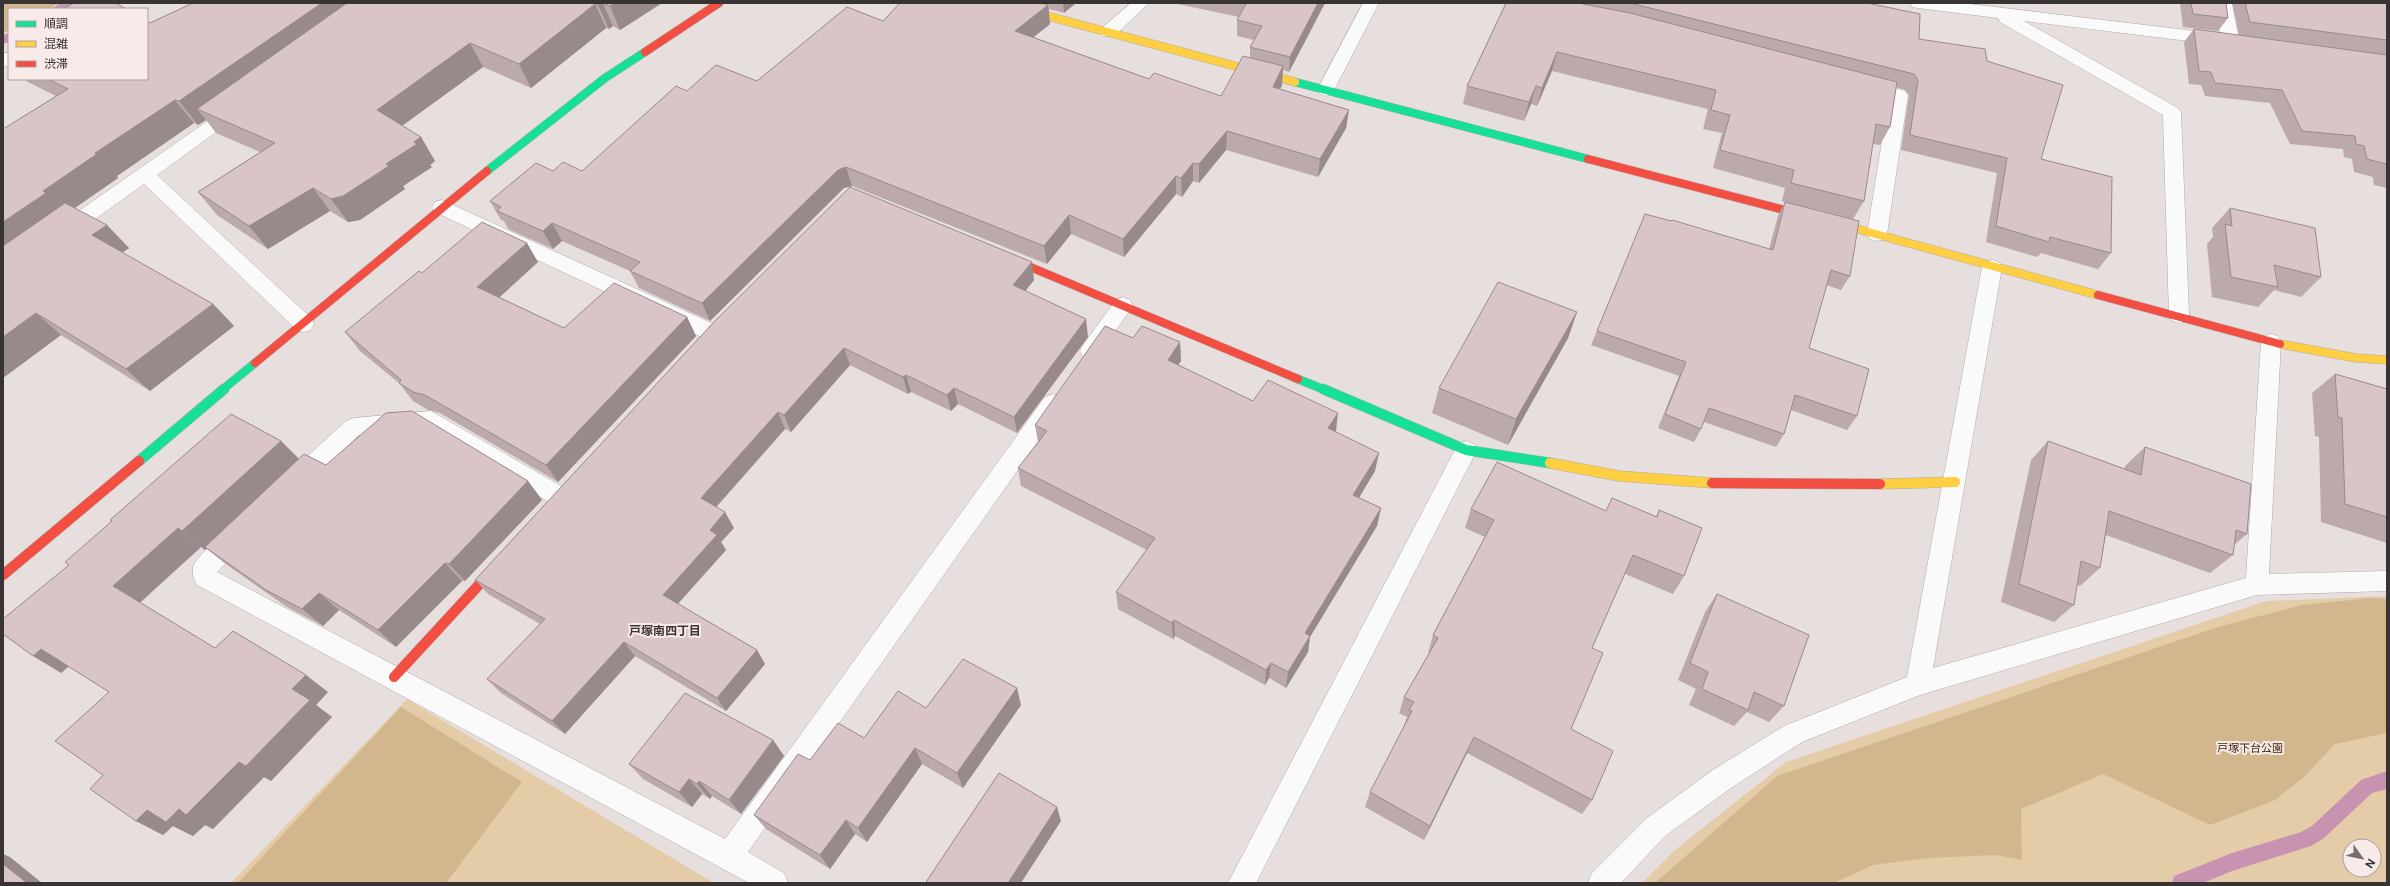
<svg xmlns="http://www.w3.org/2000/svg" width="2390" height="886" font-family="'Public Sans','Noto Sans JP',sans-serif">
<rect width="100%" height="100%" fill="#e6dfde"/>
<g fill="#e5cca9" fill-rule="evenodd">
<path d="M 2387,596 L 2387,883 L 1642,883 L 1675,850 L 1786,762 L 2266,601 ZM 2350,846 L 2374,846 L 2374,870 L 2350,870 Z"/>
<path d="M 407,699 L 714,883 L 231,883 Z"/>
</g>
<g fill="#d2b68d">
<path d="M 3,3 L 60,3 L 48,9 L 9,9 L 9,30 L 3,34 Z"/>
<path d="M 2371,598 L 2387,599 L 2387,733 L 2335,744 L 2303,778 L 2275,800 L 2210,825 L 2103,774 L 2021,809 L 2022,860 L 1995,855 L 1928,858 L 1873,865 L 1834,883 L 1655,883 L 1777,776 L 2218,627 L 2302,605 Z"/>
<path d="M 401,707 L 522,782 L 446,883 L 238,883 Z"/>
</g>
<g fill="none" stroke-linecap="round" stroke-linejoin="round">
<g fill="#c893b0" fill-rule="evenodd">
<path d="M 60,3 L 75,3 L 67,9 L 52,9 Z"/>
<path d="M 9,33 L 9,42 L 3,44 L 3,35 Z"/>
<path d="M 2387,771 L 2387,789 L 2372,793 L 2324,838 L 2311,846 L 2232,871 L 2203,883 L 2172,883 L 2174,876 L 2232,853 L 2301,832 L 2312,826 L 2361,780 Z"/>
</g>
<defs>
<g id="street">
<path d="M 1131,3 L 1149,3 L 1114,36 L 1102,36 L 1099,32 L 1102,28 Z"/>
<path d="M 1363,3 L 1379,3 L 1332,94 L 1326,96 L 1320,94 L 1317,90 Z"/>
<path d="M 1910,3 L 1962,3 L 2220,34 L 2216,3 L 2232,3 L 2239,40 L 2236,44 L 2230,46 L 2024,21 L 2178,108 L 2181,112 L 2189,315 L 2186,321 L 2179,323 L 2172,321 L 2169,315 L 2163,115 L 2000,22 L 1998,18 L 1918,8 L 1912,7 Z"/>
<path d="M 9,52 L 9,65 L 3,67 L 3,54 Z"/>
<path d="M 1867,80 L 1905,91 L 1908,95 L 1887,234 L 1884,239 L 1877,241 L 1870,239 L 1867,234 L 1889,98 L 1861,90 L 1858,86 L 1861,82 Z"/>
<path d="M 235,104 L 241,106 L 244,110 L 241,114 L 157,175 L 311,318 L 314,324 L 311,330 L 304,332 L 297,330 L 144,184 L 70,237 L 63,239 L 56,237 L 53,232 L 56,227 L 229,106 Z"/>
<path d="M 442,200 L 720,327 L 723,333 L 720,339 L 713,341 L 706,339 L 435,212 L 432,207 L 435,202 Z"/>
<path d="M 1992,260 L 1999,262 L 2002,267 L 1933,668 L 2246,578 L 2261,342 L 2264,336 L 2271,334 L 2278,336 L 2281,342 L 2269,574 L 2387,571 L 2387,591 L 2257,595 L 1920,695 L 1802,742 L 1731,788 L 1665,836 L 1621,883 L 1588,883 L 1592,873 L 1647,818 L 1713,770 L 1784,726 L 1907,677 L 1982,267 L 1985,262 Z"/>
<path d="M 1123,297 L 1130,300 L 1133,305 L 1130,310 L 1097,357 L 1090,359 L 1083,357 L 1080,351 L 1083,345 L 1116,300 Z"/>
<path d="M 1053,394 L 1061,397 L 1064,403 L 1061,409 L 748,852 L 784,873 L 788,883 L 749,883 L 197,585 C 194,580 192,573 193,567 C 195,558 228,527 237,526 C 240,526 243,528 246,529 L 250,536 L 246,543 L 217,572 L 725,839 L 1045,397 Z"/>
<path d="M 431,411 L 568,490 L 571,497 L 568,504 L 560,507 L 552,504 L 428,429 L 359,435 L 304,488 L 296,490 L 288,488 L 285,481 L 288,474 L 346,421 L 354,418 Z"/>
<path d="M 1466,441 L 1474,444 L 1477,450 L 1256,883 L 1228,883 L 1458,444 Z"/>
</g>
<g id="fast-far1">
<path d="M 1295,82 L 1588,159"/>
<path d="M 487,171 L 605,78 L 645,52"/>
<path d="M 1298,379 L 1325,390"/>
<path d="M 222,390 L 255,363"/>
</g>
<g id="fast">
<path d="M 1323,389 L 1466,450 L 1550,463"/>
<path d="M 139,461 L 224,389"/>
</g>
<g id="slow-far1">
<path d="M 999,3 L 1295,82"/>
<path d="M 1850,227 L 2098,295"/>
<path d="M 2280,344 L 2356,358 L 2387,360"/>
</g>
<g id="slow">
<path d="M 1550,463 L 1619,476 L 1712,483"/>
<path d="M 1880,484 L 1955,482"/>
</g>
<g id="jam-far1">
<path d="M 645,52 L 719,3"/>
<path d="M 1588,159 L 1850,227"/>
<path d="M 1004,256 L 1298,379"/>
<path d="M 2098,295 L 2280,344"/>
<path d="M 255,363 L 487,171"/>
</g>
<g id="jam">
<path d="M 1712,483 L 1880,484"/>
<path d="M 3,575 L 139,461"/>
<path d="M 394,677 L 500,562"/>
</g>
</defs>
<use href="#street" stroke="#b1acab" stroke-width="1"/>
<use href="#fast-far1" stroke="#b1acab" stroke-width="9"/>
<use href="#fast" stroke="#b1acab" stroke-width="11"/>
<use href="#slow-far1" stroke="#b1acab" stroke-width="9"/>
<use href="#slow" stroke="#b1acab" stroke-width="11"/>
<use href="#jam-far1" stroke="#b1acab" stroke-width="9"/>
<use href="#jam" stroke="#b1acab" stroke-width="11"/>
<use href="#street" fill="#fbfafa" fill-rule="evenodd"/>
<use href="#fast-far1" stroke="#16e098" stroke-width="8"/>
<use href="#fast" stroke="#16e098" stroke-width="10"/>
<use href="#slow-far1" stroke="#ffcf43" stroke-width="8"/>
<use href="#slow" stroke="#ffcf43" stroke-width="10"/>
<use href="#jam-far1" stroke="#f24e42" stroke-width="8"/>
<use href="#jam" stroke="#f24e42" stroke-width="10"/>
</g>
<g fill="#bba9ab">
<path d="M 193,3 L 662,3 L 620,30 L 613,26 L 609,29 L 606,28 L 531,88 L 483,67 L 402,126 L 421,137 L 435,161 L 430,165 L 432,167 L 403,186 L 405,189 L 360,220 L 348,222 L 330,211 L 268,249 L 217,215 L 198,192 L 260,152 L 216,133 L 206,120 L 198,125 L 194,123 L 117,176 L 118,178 L 75,208 L 129,248 L 122,253 L 213,304 L 234,326 L 150,391 L 61,335 L 3,378 L 3,129 L 56,96 L 28,82 L 25,79 L 147,79 L 150,23 Z"/>
<path d="M 900,3 L 1076,3 L 1064,13 L 1049,9 L 1050,24 L 1033,37 L 1149,79 L 1221,96 L 1250,58 L 1250,47 L 1254,40 L 1237,36 L 1237,20 L 1239,17 L 1173,3 L 1325,3 L 1289,72 L 1283,70 L 1282,85 L 1280,90 L 1349,110 L 1346,128 L 1318,177 L 1226,150 L 1199,183 L 1193,181 L 1182,197 L 1176,194 L 1124,257 L 1071,234 L 1047,264 L 852,186 L 844,188 L 710,321 L 639,288 L 630,271 L 562,241 L 553,249 L 508,229 L 504,221 L 501,220 L 490,201 L 553,171 L 582,171 L 687,91 L 757,81 L 883,21 Z"/>
<path d="M 1506,3 L 1867,3 L 1919,39 L 1987,61 L 2041,159 L 2111,253 L 2098,269 L 2041,253 L 2037,257 L 1986,242 L 1997,173 L 1901,150 L 1909,95 L 1905,90 L 1896,87 L 1890,127 L 1880,145 L 1873,144 L 1864,201 L 1853,219 L 1782,201 L 1785,188 L 1713,168 L 1722,133 L 1703,129 L 1708,109 L 1552,71 L 1537,106 L 1531,104 L 1524,121 L 1463,104 L 1467,86 Z"/>
<path d="M 2180,3 L 2226,3 L 2228,18 L 2218,31 L 2183,27 Z"/>
<path d="M 2232,3 L 2387,3 L 2387,55 L 2239,35 Z"/>
<path d="M 2194,29 L 2387,55 L 2387,188 L 2374,185 L 2373,177 L 2354,172 L 2352,159 L 2344,157 L 2343,149 L 2290,144 L 2270,103 L 2205,96 L 2201,85 L 2189,84 L 2184,42 Z"/>
<path d="M 1785,202 L 1850,276 L 1841,290 L 1826,285 L 1809,348 L 1857,416 L 1847,430 L 1791,410 L 1784,434 L 1776,447 L 1704,422 L 1701,429 L 1694,442 L 1658,428 L 1679,376 L 1591,345 L 1597,331 L 1769,249 L 1778,216 Z"/>
<path d="M 2230,208 L 2321,277 L 2301,297 L 2274,290 L 2258,307 L 2212,297 L 2207,244 L 2213,237 L 2212,228 Z"/>
<path d="M 538,262 L 499,297 L 564,328 L 687,317 L 696,336 L 558,482 L 440,413 L 428,410 L 413,401 L 399,383 L 360,351 L 345,332 L 422,273 Z"/>
<path d="M 1034,280 L 1025,291 L 1088,337 L 1017,433 L 958,404 L 951,411 L 911,392 L 908,394 L 850,365 L 791,432 L 785,429 L 716,507 L 734,528 L 721,542 L 726,550 L 678,604 L 757,650 L 765,664 L 726,711 L 635,656 L 565,734 L 501,693 L 487,679 L 540,624 L 488,594 L 475,580 L 713,323 Z"/>
<path d="M 1577,312 L 1568,338 L 1508,445 L 1432,413 L 1439,388 Z"/>
<path d="M 1133,338 L 1180,342 L 1181,361 L 1178,365 L 1253,401 L 1335,432 L 1375,471 L 1359,498 L 1381,508 L 1377,526 L 1310,637 L 1308,652 L 1286,688 L 1269,678 L 1265,685 L 1175,636 L 1173,639 L 1118,609 L 1116,592 L 1147,550 L 1021,486 L 1018,468 L 1038,442 L 1035,425 Z"/>
<path d="M 2335,374 L 2387,389 L 2387,543 L 2321,522 L 2319,437 L 2315,436 L 2312,393 Z"/>
<path d="M 281,441 L 299,459 L 326,465 L 528,481 L 542,500 L 465,581 L 462,581 L 396,647 L 339,610 L 323,626 L 287,607 L 227,565 L 207,549 L 205,550 L 201,547 L 140,603 L 215,648 L 328,692 L 316,705 L 332,717 L 271,781 L 264,777 L 213,829 L 205,825 L 193,836 L 173,826 L 163,835 L 136,821 L 103,775 L 109,692 L 69,666 L 61,673 L 69,565 L 112,521 L 110,520 Z"/>
<path d="M 2048,441 L 2125,469 L 2125,466 L 2145,447 L 2247,534 L 2234,545 L 2233,555 L 2210,573 L 2106,535 L 2100,568 L 2080,586 L 2077,585 L 2074,605 L 2054,622 L 2001,602 L 2031,460 Z"/>
<path d="M 1471,509 L 1606,511 L 1656,517 L 1659,510 L 1684,576 L 1673,594 L 1625,574 L 1592,648 L 1571,729 L 1592,800 L 1582,814 L 1467,753 L 1424,840 L 1365,807 L 1370,792 L 1405,726 L 1404,725 L 1407,717 L 1399,713 L 1404,697 L 1429,653 L 1428,653 L 1433,635 L 1485,537 L 1465,528 Z"/>
<path d="M 1717,594 L 1784,706 L 1769,722 L 1747,712 L 1734,726 L 1689,705 L 1696,689 L 1678,680 L 1705,612 Z"/>
<path d="M 1021,705 L 963,788 L 922,764 L 867,842 L 855,834 L 830,869 L 766,829 L 754,815 L 810,760 L 864,738 L 926,708 Z"/>
<path d="M 773,740 L 784,756 L 741,814 L 712,796 L 710,799 L 702,794 L 692,807 L 643,779 L 629,764 Z"/>
</g>
<g fill="#988a8b">
<path d="M 322,3 L 371,3 L 197,109 L 206,120 L 198,125 L 179,101 Z"/>
<path d="M 602,3 L 603,3 L 613,26 L 609,29 L 598,5 Z"/>
<path d="M 615,3 L 662,3 L 620,30 L 610,6 Z"/>
<path d="M 1063,3 L 1076,3 L 1064,13 Z"/>
<path d="M 1318,3 L 1325,3 L 1289,72 L 1290,57 Z"/>
<path d="M 595,4 L 606,28 L 531,88 L 519,64 Z"/>
<path d="M 1048,5 L 1050,24 L 1018,50 L 1015,31 Z"/>
<path d="M 470,43 L 483,67 L 392,133 L 377,110 Z"/>
<path d="M 1557,52 L 1552,71 L 1537,106 L 1542,88 Z"/>
<path d="M 1283,66 L 1282,85 L 1271,106 L 1273,87 Z"/>
<path d="M 1536,86 L 1531,104 L 1524,121 L 1529,102 Z"/>
<path d="M 175,100 L 194,123 L 117,176 L 118,178 L 66,214 L 3,262 L 3,222 L 43,191 L 95,153 Z"/>
<path d="M 1349,110 L 1346,128 L 1318,177 L 1320,159 Z"/>
<path d="M 1227,131 L 1226,150 L 1199,183 L 1199,164 Z"/>
<path d="M 421,137 L 435,161 L 430,165 L 432,167 L 403,186 L 405,189 L 360,220 L 348,222 L 331,199 L 386,164 Z"/>
<path d="M 1193,163 L 1193,181 L 1182,197 L 1181,178 Z"/>
<path d="M 846,167 L 852,186 L 844,188 L 710,321 L 702,303 L 838,170 Z"/>
<path d="M 1176,176 L 1176,194 L 1124,257 L 1123,239 Z"/>
<path d="M 313,188 L 330,211 L 268,249 L 249,226 Z"/>
<path d="M 1069,215 L 1071,234 L 1047,264 L 1044,246 Z"/>
<path d="M 552,223 L 562,241 L 553,249 L 543,231 Z"/>
<path d="M 107,225 L 129,248 L 115,258 L 92,235 Z"/>
<path d="M 527,243 L 538,262 L 490,306 L 477,287 Z"/>
<path d="M 1032,262 L 1034,280 L 1016,303 L 1013,285 Z"/>
<path d="M 213,304 L 234,326 L 150,391 L 126,369 Z"/>
<path d="M 1577,312 L 1568,338 L 1508,445 L 1516,419 Z"/>
<path d="M 36,313 L 61,335 L 3,378 L 3,337 Z"/>
<path d="M 687,317 L 696,336 L 558,482 L 546,465 Z"/>
<path d="M 1086,319 L 1088,337 L 1017,433 L 1014,417 Z"/>
<path d="M 1180,342 L 1181,361 L 1168,379 L 1168,360 Z"/>
<path d="M 844,348 L 850,365 L 791,432 L 784,415 Z"/>
<path d="M 906,375 L 911,392 L 908,394 L 903,377 Z"/>
<path d="M 954,388 L 958,404 L 951,411 L 947,395 Z"/>
<path d="M 778,412 L 785,429 L 710,514 L 701,498 Z"/>
<path d="M 1338,413 L 1336,431 L 1326,447 L 1328,428 Z"/>
<path d="M 281,441 L 301,461 L 205,550 L 182,531 Z"/>
<path d="M 1379,453 L 1375,471 L 1350,512 L 1353,495 Z"/>
<path d="M 528,481 L 542,500 L 465,581 L 449,564 Z"/>
<path d="M 1381,508 L 1377,526 L 1310,637 L 1308,652 L 1286,688 L 1288,672 L 1305,633 Z"/>
<path d="M 725,512 L 734,528 L 721,542 L 726,550 L 673,609 L 663,595 L 710,530 Z"/>
<path d="M 178,528 L 201,547 L 138,604 L 113,586 Z"/>
<path d="M 445,563 L 462,581 L 396,647 L 378,630 Z"/>
<path d="M 319,593 L 339,610 L 323,626 L 302,609 Z"/>
<path d="M 1174,620 L 1175,636 L 1173,639 L 1172,623 Z"/>
<path d="M 624,642 L 635,656 L 565,734 L 552,721 Z"/>
<path d="M 41,649 L 69,666 L 61,673 L 33,656 Z"/>
<path d="M 757,650 L 765,664 L 726,711 L 717,698 Z"/>
<path d="M 1271,663 L 1269,678 L 1265,685 L 1266,670 Z"/>
<path d="M 306,675 L 328,692 L 316,705 L 332,717 L 271,781 L 264,777 L 213,829 L 205,825 L 193,836 L 173,826 L 163,835 L 136,821 L 147,810 L 292,689 Z"/>
<path d="M 1017,688 L 1021,705 L 963,788 L 957,773 Z"/>
<path d="M 1474,737 L 1467,753 L 1424,840 L 1430,826 Z"/>
<path d="M 773,740 L 784,756 L 741,814 L 729,800 Z"/>
<path d="M 915,748 L 922,764 L 867,842 L 858,828 Z"/>
<path d="M 689,779 L 702,794 L 692,807 L 679,792 Z"/>
<path d="M 699,781 L 712,796 L 710,799 L 697,784 Z"/>
<path d="M 1057,807 L 1061,821 L 1021,883 L 1008,883 Z"/>
<path d="M 846,820 L 855,834 L 830,869 L 820,855 Z"/>
<path d="M 3,854 L 10,857 L 42,883 L 27,883 L 3,864 Z"/>
</g>
<g fill="#d9c5c7" stroke="#988a8b">
<path d="M 74,3 L 116,3 L 126,9 L 63,9 Z"/>
<path d="M 193,3 L 322,3 L 179,101 L 175,100 L 95,153 L 97,154 L 43,191 L 46,193 L 3,222 L 3,129 L 68,89 L 48,79 L 147,79 L 147,21 L 150,23 Z"/>
<path d="M 347,3 L 602,3 L 598,5 L 595,4 L 519,64 L 470,43 L 377,110 L 421,137 L 414,142 L 417,144 L 386,164 L 389,166 L 343,196 L 331,199 L 313,188 L 249,226 L 198,192 L 275,143 L 197,109 Z"/>
<path d="M 604,3 L 615,3 L 610,6 Z"/>
<path d="M 900,3 L 1041,3 L 1048,5 L 1015,31 L 1149,79 L 1154,73 L 1221,96 L 1243,56 L 1283,66 L 1273,87 L 1349,110 L 1320,159 L 1227,131 L 1199,164 L 1193,163 L 1181,178 L 1176,176 L 1123,239 L 1069,215 L 1044,246 L 846,167 L 838,170 L 702,303 L 630,271 L 640,262 L 552,223 L 543,231 L 497,211 L 501,207 L 490,201 L 536,163 L 553,171 L 563,162 L 582,171 L 676,86 L 687,91 L 716,65 L 757,81 L 847,7 L 883,21 Z"/>
<path d="M 1242,3 L 1318,3 L 1290,57 L 1250,47 L 1262,26 L 1237,20 L 1246,4 Z"/>
<path d="M 1506,3 L 1578,3 L 1630,13 L 1897,82 L 1890,127 L 1876,124 L 1864,201 L 1791,183 L 1794,170 L 1720,150 L 1730,115 L 1711,110 L 1716,90 L 1557,52 L 1542,88 L 1536,86 L 1529,102 L 1467,86 Z"/>
<path d="M 1630,3 L 1867,3 L 1920,14 L 1919,39 L 1985,49 L 1987,61 L 2063,85 L 2041,159 L 2112,177 L 2111,253 L 2050,237 L 2049,242 L 1996,226 L 2007,158 L 1910,135 L 1918,80 L 1914,74 Z"/>
<path d="M 2191,3 L 2226,3 L 2228,18 L 2193,14 Z"/>
<path d="M 2245,3 L 2387,3 L 2387,40 L 2250,22 Z"/>
<path d="M 2194,29 L 2387,55 L 2387,171 L 2386,164 L 2367,159 L 2364,146 L 2356,144 L 2355,136 L 2302,131 L 2282,90 L 2215,83 L 2211,72 L 2199,71 Z"/>
<path d="M 850,187 L 1032,262 L 1013,285 L 1086,319 L 1014,417 L 954,388 L 947,395 L 906,375 L 903,377 L 844,348 L 784,415 L 778,412 L 701,498 L 725,512 L 710,530 L 717,535 L 663,595 L 757,650 L 717,698 L 624,642 L 552,721 L 487,679 L 545,619 L 475,580 L 713,323 Z"/>
<path d="M 1785,202 L 1859,221 L 1850,276 L 1831,270 L 1809,348 L 1869,369 L 1857,416 L 1795,395 L 1784,434 L 1709,408 L 1701,429 L 1665,414 L 1686,362 L 1597,331 L 1645,214 L 1671,221 L 1672,220 L 1773,250 Z"/>
<path d="M 65,203 L 107,225 L 92,235 L 213,304 L 126,369 L 36,313 L 3,337 L 3,246 Z"/>
<path d="M 2230,208 L 2315,228 L 2321,277 L 2274,265 L 2278,287 L 2231,277 L 2225,224 L 2232,226 Z"/>
<path d="M 482,222 L 527,243 L 477,287 L 564,328 L 614,283 L 687,317 L 546,465 L 425,395 L 413,392 L 399,383 L 401,380 L 345,332 L 419,271 L 422,273 Z"/>
<path d="M 1498,282 L 1577,312 L 1516,419 L 1439,388 Z"/>
<path d="M 1105,326 L 1133,338 L 1142,326 L 1180,342 L 1168,360 L 1253,401 L 1268,380 L 1338,413 L 1328,428 L 1379,453 L 1353,495 L 1381,508 L 1305,633 L 1310,636 L 1288,672 L 1271,663 L 1266,670 L 1174,620 L 1172,623 L 1116,592 L 1155,538 L 1018,468 L 1047,431 L 1035,425 Z"/>
<path d="M 2335,374 L 2387,389 L 2387,517 L 2345,504 L 2342,418 L 2338,417 Z"/>
<path d="M 412,411 L 528,481 L 449,564 L 445,563 L 378,630 L 319,593 L 302,609 L 266,590 L 205,547 L 304,454 L 326,465 L 386,413 Z"/>
<path d="M 231,414 L 281,441 L 182,531 L 178,528 L 113,586 L 215,648 L 233,631 L 306,675 L 292,689 L 310,700 L 246,766 L 239,762 L 186,815 L 179,809 L 166,822 L 147,810 L 136,821 L 90,789 L 103,775 L 55,741 L 109,692 L 41,649 L 33,656 L 3,634 L 3,619 L 69,565 L 65,562 L 112,521 L 110,520 Z"/>
<path d="M 2048,441 L 2141,475 L 2145,447 L 2251,484 L 2247,534 L 2236,530 L 2233,555 L 2109,511 L 2100,568 L 2081,561 L 2074,605 L 2019,584 Z"/>
<path d="M 1497,462 L 1606,511 L 1612,498 L 1657,517 L 1659,510 L 1702,528 L 1684,576 L 1633,555 L 1592,648 L 1603,653 L 1571,729 L 1613,751 L 1592,800 L 1474,737 L 1430,826 L 1370,792 L 1412,711 L 1409,710 L 1414,702 L 1404,697 L 1438,638 L 1433,635 L 1494,520 L 1471,509 Z"/>
<path d="M 1717,594 L 1809,635 L 1784,706 L 1754,692 L 1748,710 L 1702,689 L 1708,672 L 1690,663 Z"/>
<path d="M 963,659 L 1017,688 L 957,773 L 915,748 L 858,828 L 846,820 L 820,855 L 754,815 L 798,754 L 810,760 L 838,723 L 864,738 L 898,691 L 926,708 Z"/>
<path d="M 685,693 L 773,740 L 729,800 L 699,781 L 697,784 L 689,779 L 679,792 L 629,764 Z"/>
<path d="M 999,773 L 1057,807 L 1008,883 L 927,883 L 926,882 Z"/>
<path d="M 3,864 L 27,883 L 3,883 Z"/>
</g>
<g text-anchor="middle" stroke-width="4" stroke-linejoin="round" paint-order="stroke">
<g font-size="11" fill="#3c2a08" stroke="#f7eae8">
<text x="2250" y="752">戸塚下台公園</text>
</g>
<g font-size="12" font-weight="bold" fill="#3e3533" stroke="#f7eae8">
<text x="665" y="635">戸塚南四丁目</text>
</g>
</g>
<rect width="2390" height="886" fill="none" stroke="#383433" stroke-width="8"/>
<rect x="8" y="8" width="140" height="72" fill="#f7eae8" stroke="#aba1a0"/>
<rect x="16" y="21" width="20" height="6" fill="#16e098" stroke="#aba1a0"/>
<text x="44" y="28" font-size="12" fill="#383433">順調</text>
<rect x="16" y="41" width="20" height="6" fill="#ffcf43" stroke="#aba1a0"/>
<text x="44" y="48" font-size="12" fill="#383433">混雑</text>
<rect x="16" y="61" width="20" height="6" fill="#f24e42" stroke="#aba1a0"/>
<text x="44" y="68" font-size="12" fill="#383433">渋滞</text>
<g transform="translate(2362 858) rotate(123)"><circle r="19" fill="#f7eae8" stroke="#aba1a0"/>
<path d="M0-3L7 15L0 10L-7 15Z" fill="#75706f"/>
<text y="-6" font-size="11" font-weight="bold" text-anchor="middle" fill="#383433">N</text>
</g>
</svg>
